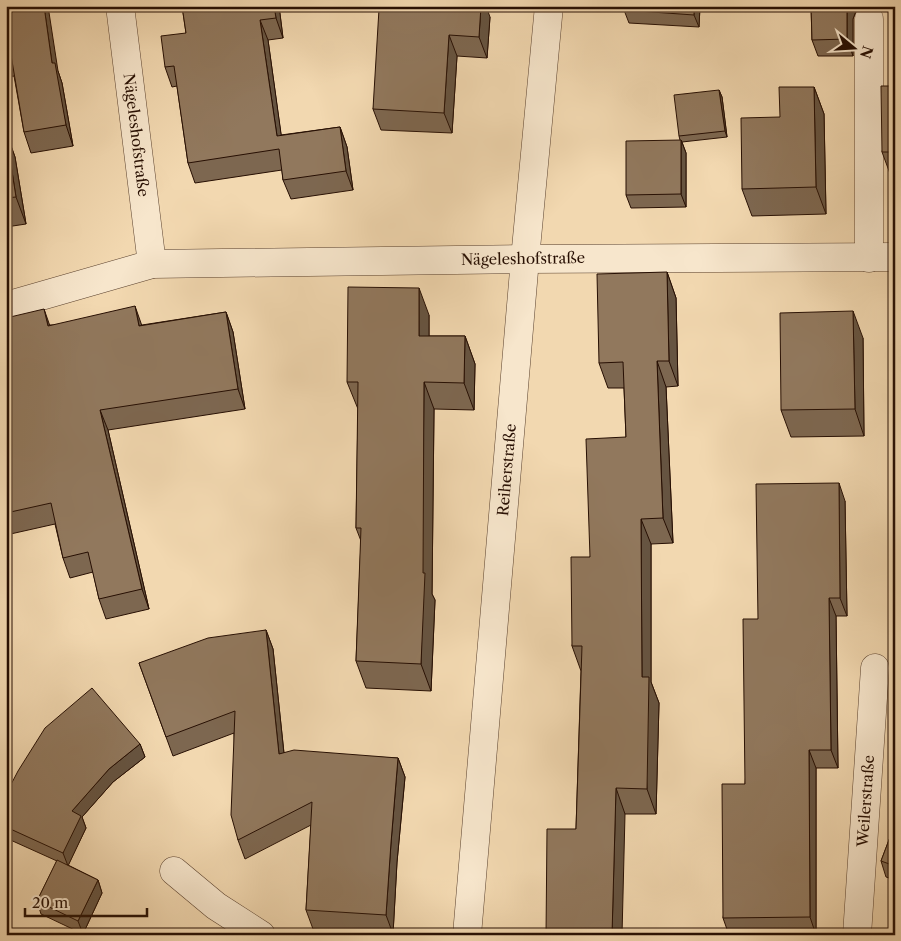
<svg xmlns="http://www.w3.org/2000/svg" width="901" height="941" font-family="'Libre Caslon Text',serif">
<rect width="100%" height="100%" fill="#f2d8b0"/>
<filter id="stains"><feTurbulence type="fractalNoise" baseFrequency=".004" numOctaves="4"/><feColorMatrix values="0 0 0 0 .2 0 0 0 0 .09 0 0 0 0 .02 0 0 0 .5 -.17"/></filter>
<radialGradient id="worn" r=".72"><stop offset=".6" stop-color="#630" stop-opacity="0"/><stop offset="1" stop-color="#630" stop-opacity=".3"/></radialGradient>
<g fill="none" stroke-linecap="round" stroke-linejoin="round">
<defs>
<g id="minor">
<path d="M 120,6 L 152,264"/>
<path d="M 869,258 L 869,19"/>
<path d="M 6,306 L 152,264 L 525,259 L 895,257"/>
<path d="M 174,871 L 216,906 L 261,935"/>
<path d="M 467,935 L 525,259 L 549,6"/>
<path d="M 857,935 L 875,668"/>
</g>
</defs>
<use href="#minor" stroke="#5a412e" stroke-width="29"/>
<use href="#minor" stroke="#f7e6cc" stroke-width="28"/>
</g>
<g fill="#7d6750" stroke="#270f03">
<path d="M 6,6 L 58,71 L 62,83 L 73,146 L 31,153 L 24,132 L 14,76 L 6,77 Z"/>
<path d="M 182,6 L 279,6 L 283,38 L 268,40 L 281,135 L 340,127 L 347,147 L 353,190 L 291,199 L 283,180 L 282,170 L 195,183 L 188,163 L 177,86 L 172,87 L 165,67 L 186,33 Z"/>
<path d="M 700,6 L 699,27 L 629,23 L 624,10 Z"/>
<path d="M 811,6 L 856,6 L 856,11 L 853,19 L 853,56 L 818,56 L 812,40 Z"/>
<path d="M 400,10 L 490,17 L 487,58 L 457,56 L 452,133 L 381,130 L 373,109 Z"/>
<path d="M 895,86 L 895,179 L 892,179 L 882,152 Z"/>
<path d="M 814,87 L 824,114 L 826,214 L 752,216 L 742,189 Z"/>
<path d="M 719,90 L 722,97 L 727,137 L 682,142 L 686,153 L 686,207 L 631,208 L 626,195 L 680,140 L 679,136 Z"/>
<path d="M 6,132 L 15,157 L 26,224 L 6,227 Z"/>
<path d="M 667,272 L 676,298 L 678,386 L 666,387 L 673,543 L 651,544 L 651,682 L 659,703 L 656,814 L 625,814 L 576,829 L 581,671 L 572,646 L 590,557 L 626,437 L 624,388 L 608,388 L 599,363 Z"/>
<path d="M 226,312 L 233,332 L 245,409 L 108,430 L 149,609 L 106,619 L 99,599 L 93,572 L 70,578 L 63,558 L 55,524 L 6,535 L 6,318 L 49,325 L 142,325 Z"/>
<path d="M 429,315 L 429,336 L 465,336 L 475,364 L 474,410 L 434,409 L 432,594 L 435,600 L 431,691 L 366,688 L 356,661 L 361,541 L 356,528 L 358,409 L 347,382 Z"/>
<path d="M 863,338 L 864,436 L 791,437 L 781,410 Z"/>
<path d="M 845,501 L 847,616 L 836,616 L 838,768 L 816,768 L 816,935 L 729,935 L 723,918 L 745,784 L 758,619 Z"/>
<path d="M 266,630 L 273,649 L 284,753 L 398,758 L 405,777 L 397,862 L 393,934 L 313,929 L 306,910 L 311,825 L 245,859 L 238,840 L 234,733 L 173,756 L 139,663 Z"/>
<path d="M 140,744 L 145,757 L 113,782 L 82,817 L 86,828 L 68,865 L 98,880 L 102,893 L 83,934 L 41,914 L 37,901 L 57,861 L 6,838 L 6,794 Z"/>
<path d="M 895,824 L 895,880 L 886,877 L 881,861 Z"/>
</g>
<g fill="#665441" stroke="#270f03">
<path d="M 44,6 L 48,6 L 58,71 L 62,83 L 73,146 L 66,125 L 52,63 Z"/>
<path d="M 274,6 L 279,6 L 283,38 L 276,18 Z"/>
<path d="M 481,6 L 486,6 L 490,17 L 487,58 L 479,37 Z"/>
<path d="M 694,6 L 700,6 L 699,27 L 694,15 Z"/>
<path d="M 847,6 L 856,6 L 856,11 L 853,19 L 853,56 L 847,39 Z"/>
<path d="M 260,20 L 268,40 L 284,155 L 277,136 Z"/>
<path d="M 449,35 L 457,56 L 452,133 L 444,113 Z"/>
<path d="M 814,87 L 824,114 L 826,214 L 816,187 Z"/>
<path d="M 719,90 L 722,97 L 727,137 L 725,131 Z"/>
<path d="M 340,127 L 347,147 L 353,190 L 346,171 Z"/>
<path d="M 6,132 L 15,157 L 26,224 L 16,197 Z"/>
<path d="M 681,140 L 686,153 L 686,207 L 681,194 Z"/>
<path d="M 667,272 L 676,298 L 678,386 L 669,361 Z"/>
<path d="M 419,288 L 429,315 L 429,363 L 419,336 Z"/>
<path d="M 135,306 L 142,326 L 139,326 Z"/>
<path d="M 44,309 L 51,329 L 48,326 Z"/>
<path d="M 853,311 L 863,338 L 864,436 L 855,409 Z"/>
<path d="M 226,312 L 233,332 L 245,409 L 238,389 Z"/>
<path d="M 465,336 L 475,364 L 474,410 L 464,383 Z"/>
<path d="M 657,361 L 666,387 L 673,543 L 663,518 Z"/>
<path d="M 424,382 L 434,409 L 432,594 L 435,600 L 431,691 L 421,664 Z"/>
<path d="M 100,410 L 108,430 L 149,609 L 142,589 Z"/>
<path d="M 839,483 L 845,501 L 847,616 L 840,598 Z"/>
<path d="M 641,519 L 651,544 L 651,682 L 659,703 L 656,814 L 647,789 L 642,677 Z"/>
<path d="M 829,598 L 836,616 L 838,768 L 831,750 Z"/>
<path d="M 266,630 L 273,649 L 286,773 L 279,754 Z"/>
<path d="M 140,744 L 145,757 L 113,782 L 82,817 L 86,828 L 68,866 L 63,853 L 72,811 L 109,769 Z"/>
<path d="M 809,750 L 816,768 L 816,935 L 810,917 Z"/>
<path d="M 398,758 L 405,777 L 397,862 L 393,934 L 386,915 L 391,843 Z"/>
<path d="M 616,788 L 625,814 L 622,935 L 612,935 Z"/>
<path d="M 98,880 L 102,893 L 83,934 L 78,921 Z"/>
</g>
<g fill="#91785d" stroke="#270f03">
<path d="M 6,6 L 44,6 L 52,63 L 55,63 L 66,125 L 24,132 L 11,55 L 6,56 Z"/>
<path d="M 182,6 L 274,6 L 276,18 L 260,20 L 277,136 L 340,127 L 346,171 L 283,180 L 279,149 L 188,163 L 174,66 L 165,67 L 161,36 L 186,33 Z"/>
<path d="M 400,6 L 481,6 L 479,37 L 449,35 L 444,113 L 373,109 L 379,9 L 400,10 Z"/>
<path d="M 624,6 L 694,6 L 694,15 L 624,10 Z"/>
<path d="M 811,6 L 847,6 L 847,39 L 812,40 Z"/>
<path d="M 881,86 L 895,86 L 895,152 L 882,152 Z"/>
<path d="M 779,87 L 814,87 L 816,187 L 742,189 L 741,118 L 780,117 Z"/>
<path d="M 719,90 L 725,131 L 679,136 L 674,95 Z"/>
<path d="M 6,134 L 16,197 L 6,198 Z"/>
<path d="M 681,140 L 681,194 L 626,195 L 626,141 Z"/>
<path d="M 667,272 L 669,361 L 657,361 L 663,518 L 641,519 L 642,677 L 649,677 L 647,789 L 616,788 L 612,935 L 546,935 L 547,829 L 576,829 L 582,646 L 572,646 L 571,557 L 590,557 L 586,439 L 626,437 L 623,362 L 599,363 L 597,274 Z"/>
<path d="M 348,287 L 419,288 L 419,336 L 465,336 L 464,383 L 424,382 L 423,573 L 425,573 L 421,664 L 356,661 L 361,528 L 356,528 L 358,382 L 347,382 Z"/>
<path d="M 135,306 L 139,326 L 226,312 L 238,389 L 100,410 L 142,589 L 99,599 L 88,552 L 63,558 L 51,503 L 6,513 L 6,318 L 44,309 L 48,326 Z"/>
<path d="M 853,311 L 855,409 L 781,410 L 780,313 Z"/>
<path d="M 839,483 L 840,598 L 829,598 L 831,750 L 809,750 L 810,917 L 723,918 L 722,784 L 745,784 L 743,619 L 758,619 L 756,484 Z"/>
<path d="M 266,630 L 279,754 L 294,750 L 398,758 L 391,843 L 386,915 L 306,910 L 312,802 L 238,840 L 231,815 L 235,711 L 166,737 L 139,663 L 208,638 Z"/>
<path d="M 92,688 L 140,744 L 109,769 L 72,811 L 81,816 L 63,853 L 6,827 L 6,794 L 18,771 L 45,728 Z"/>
<path d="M 895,824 L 895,866 L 881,861 Z"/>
<path d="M 57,860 L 98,880 L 78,921 L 37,901 Z"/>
</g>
<g text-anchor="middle" stroke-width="5" stroke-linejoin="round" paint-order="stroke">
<g font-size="15" fill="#270f03" stroke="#f7e6cc">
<text transform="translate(136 135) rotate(83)" y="5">Nägeleshofstraße</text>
<text transform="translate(523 259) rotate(-1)" y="5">Nägeleshofstraße</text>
<text transform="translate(507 470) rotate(-85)" y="5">Reiherstraße</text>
<text transform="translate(866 801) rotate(-86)" y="5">Weilerstraße</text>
</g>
</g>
<rect width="901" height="941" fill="none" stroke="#f2d8b0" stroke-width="25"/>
<rect x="8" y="8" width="886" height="926" fill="none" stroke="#270f03" stroke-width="2.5"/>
<rect x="12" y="12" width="876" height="916" fill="none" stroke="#270f03"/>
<g transform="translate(854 48) rotate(108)" stroke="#f7e6cc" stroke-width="4" paint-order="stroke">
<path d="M0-4L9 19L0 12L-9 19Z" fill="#270f03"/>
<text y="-8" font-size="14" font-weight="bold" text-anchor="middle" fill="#270f03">N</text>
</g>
<path d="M25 908v8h122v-8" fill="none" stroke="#270f03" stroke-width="2.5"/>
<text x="32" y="908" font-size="15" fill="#270f03" stroke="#f7e6cc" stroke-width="4" paint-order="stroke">20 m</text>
<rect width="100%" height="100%" filter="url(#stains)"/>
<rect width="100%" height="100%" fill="url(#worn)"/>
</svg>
